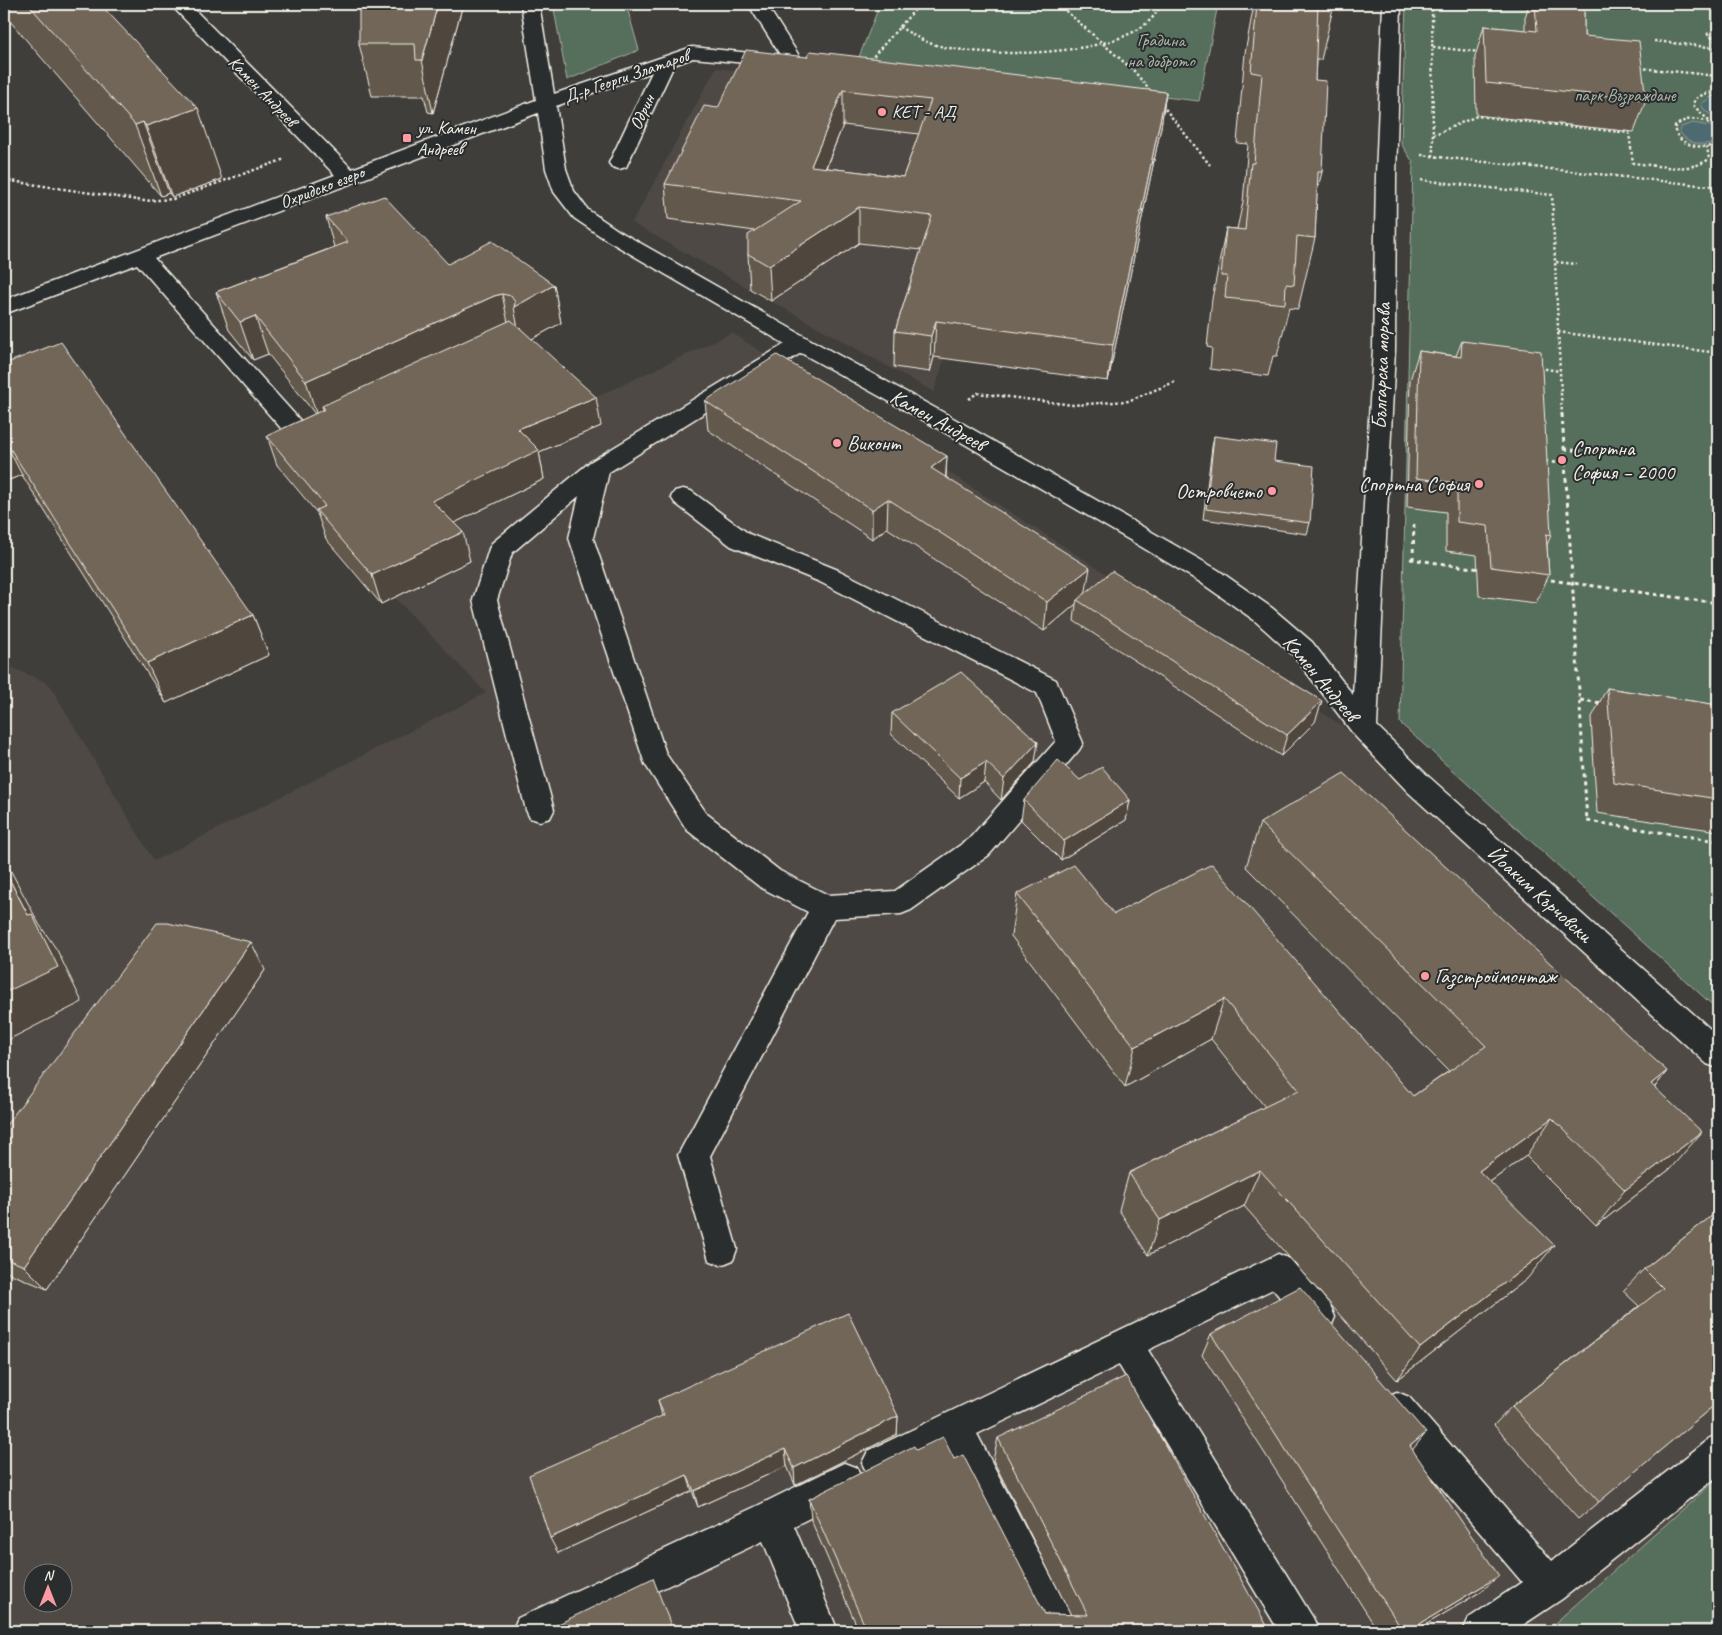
<svg xmlns="http://www.w3.org/2000/svg" width="1722" height="1635" font-family="Caveat,sans-serif">
<rect width="100%" height="100%" fill="#403e3b"/>
<filter id="ink" filterUnits="userSpaceOnUse"><feTurbulence type="fractalNoise" baseFrequency=".02" numOctaves="2"/><feDisplacementMap in="SourceGraphic" scale="10" xChannelSelector="R" yChannelSelector="G"/><feConvolveMatrix kernelMatrix="1 2 1 2 8 2 1 2 1" color-interpolation-filters="sRGB"/></filter>
<g filter="url(#ink)">
<g fill="#4f4a44" fill-rule="evenodd">
<path d="M 716,68 L 1023,105 L 934,392 L 632,223 Z"/>
<path d="M 732,333 L 1341,725 L 1718,1071 L 1718,1478 L 1546,1631 L 4,1631 L 4,664 L 49,684 L 154,861 L 486,693 L 326,525 ZM 32,1572 L 62,1572 L 62,1602 L 32,1602 Z"/>
</g>
<g fill="#566e5b" stroke="#a5b0a2">
<path d="M 553,4 L 626,4 L 639,50 L 567,80 Z"/>
<path d="M 880,4 L 1218,4 L 1199,101 L 857,62 Z"/>
<path d="M 1406,4 L 1718,4 L 1718,1010 L 1400,723 L 1413,162 L 1401,144 Z"/>
<path d="M 1718,1478 L 1718,1631 L 1546,1631 Z"/>
</g>
<g fill="#4d6a71" stroke="#90a0a1">
<path d="M 1718,95 L 1718,119 L 1705,111 L 1701,104 L 1711,97 Z"/>
<path d="M 1693,123 L 1710,126 L 1716,130 L 1718,140 C 1706,148 1687,144 1680,132 L 1681,127 Z"/>
</g>
<g fill="none" stroke-linecap="round" stroke-linejoin="round">
<defs>
<g id="minor">
<path d="M 170,4 L 189,4 L 352,169 L 536,100 L 521,4 L 539,4 L 554,94 L 692,47 L 781,56 L 748,4 L 766,4 L 803,62 L 800,66 L 794,68 L 786,64 L 779,66 L 693,58 L 674,65 L 626,167 L 619,169 L 612,167 L 609,163 L 652,72 L 556,106 L 566,169 L 574,191 L 588,210 L 619,231 L 809,339 L 946,414 L 1218,570 L 1272,608 L 1312,642 L 1353,695 L 1373,349 L 1376,176 L 1383,4 L 1401,4 L 1396,176 L 1395,349 L 1377,726 L 1428,776 L 1718,1036 L 1718,1068 L 1707,1064 L 1408,792 L 1355,736 L 1294,656 L 1254,620 L 1200,582 L 1140,546 L 930,424 L 801,353 L 609,472 L 593,538 L 666,754 L 707,814 L 780,871 L 828,895 L 895,891 L 969,839 L 1056,741 L 1037,693 L 820,582 L 731,546 L 675,503 L 671,497 L 675,491 L 683,489 L 691,491 L 749,534 L 838,570 L 1056,680 L 1083,743 L 1079,750 L 989,855 L 911,910 L 901,914 L 834,918 L 710,1156 L 737,1249 L 733,1260 L 721,1265 L 709,1260 L 678,1155 L 808,912 L 760,887 L 687,830 L 645,764 L 569,538 L 579,496 L 512,553 L 497,600 L 554,810 L 550,818 L 540,821 L 530,818 L 526,810 L 473,600 L 489,549 L 492,543 L 590,462 L 785,344 L 605,239 L 574,218 L 554,192 L 546,169 L 538,113 L 154,258 L 306,427 L 320,422 L 328,425 L 331,430 C 324,441 306,447 294,443 L 137,264 L 4,314 L 4,300 L 335,175 Z"/>
<path d="M 1278,1254 L 1290,1259 L 1330,1305 L 1335,1317 L 1330,1329 L 1318,1333 L 1306,1329 L 1273,1289 L 1148,1350 L 1313,1618 L 1319,1631 L 1279,1631 L 1119,1365 L 977,1434 L 1079,1631 L 1040,1631 L 947,1449 L 880,1481 L 868,1475 L 862,1463 L 868,1451 Z"/>
<path d="M 1397,1392 L 1409,1397 L 1552,1561 L 1686,1457 L 1706,1441 L 1718,1435 L 1718,1476 L 1562,1599 L 1514,1631 L 1463,1631 L 1469,1618 L 1522,1582 L 1385,1421 L 1380,1409 L 1385,1397 Z"/>
<path d="M 844,1463 L 857,1468 L 862,1481 L 857,1494 L 794,1526 L 838,1631 L 800,1631 L 763,1541 L 572,1631 L 512,1631 L 518,1618 L 759,1505 Z"/>
</g>
</defs>
<use href="#minor" stroke="#f4f1e8" stroke-width="3"/>
<g stroke="#f4f1e8" stroke-width="2.5" stroke-dasharray="2.5 2.5" stroke-linecap="butt">
<path d="M 1058,4 L 1134,71 L 1152,93"/>
<path d="M 1432,4 L 1433,156"/>
<path d="M 899,27 C 909,32 919,39 929,43 C 978,59 1109,58 1148,22 C 1154,17 1158,10 1162,4"/>
<path d="M 1707,33 L 1718,43"/>
<path d="M 1654,41 L 1718,48"/>
<path d="M 1433,47 L 1479,52"/>
<path d="M 870,60 L 920,4"/>
<path d="M 1640,68 L 1718,76"/>
<path d="M 1162,105 L 1210,165"/>
<path d="M 1709,121 L 1693,105 L 1695,99 L 1704,94 L 1718,91"/>
<path d="M 1718,127 C 1704,119 1686,114 1674,128 C 1679,147 1702,149 1718,145"/>
<path d="M 1433,135 L 1477,116 L 1629,133 L 1633,163 C 1656,165 1689,174 1709,159 L 1707,147"/>
<path d="M 1421,155 L 1718,187"/>
<path d="M 4,180 L 144,201 L 173,199 L 285,159"/>
<path d="M 1421,180 L 1552,195 L 1562,416"/>
<path d="M 1556,262 L 1577,264"/>
<path d="M 1558,332 L 1718,353"/>
<path d="M 1540,368 L 1559,371"/>
<path d="M 969,399 L 977,393 L 1073,405 L 1128,401 L 1177,381"/>
</g>
<g stroke="#f4f1e8" stroke-width="3" stroke-dasharray="4 4" stroke-linecap="butt">
<path d="M 1562,414 L 1587,821 L 1718,841"/>
<path d="M 1564,449 L 1581,451"/>
<path d="M 1544,461 L 1565,464"/>
<path d="M 1410,559 L 1480,569"/>
<path d="M 1413,560 L 1414,520"/>
<path d="M 1543,579 L 1718,603"/>
<path d="M 1580,700 L 1602,703"/>
</g>
<use href="#minor" fill="#2a2d2e" fill-rule="evenodd"/>
</g>
<g fill="#62584c" stroke="#f4f1e8" fill-rule="evenodd">
<path d="M 4,4 L 100,4 L 222,179 L 172,197 L 169,193 L 161,196 L 8,19 L 4,8 Z"/>
<path d="M 463,4 L 433,113 L 428,112 L 424,96 L 372,96 L 359,44 Z"/>
<path d="M 799,4 L 852,4 L 850,9 Z"/>
<path d="M 1254,4 L 1334,4 L 1321,60 L 1316,60 L 1315,80 L 1322,172 L 1317,192 L 1315,238 L 1298,309 L 1289,308 L 1277,356 L 1273,356 L 1268,376 L 1210,369 L 1212,348 L 1207,347 L 1212,299 L 1226,228 L 1237,229 L 1243,202 L 1248,144 L 1237,143 L 1245,53 Z"/>
<path d="M 1529,4 L 1584,4 L 1584,36 L 1646,100 L 1634,132 L 1476,115 L 1475,57 L 1484,26 L 1525,30 L 1525,18 Z"/>
<path d="M 807,57 L 1166,92 L 1161,127 L 1108,381 L 934,357 L 930,372 L 894,367 L 895,331 L 921,250 L 859,243 L 771,301 L 750,289 L 748,254 L 755,231 L 668,219 L 665,184 L 718,108 ZM 843,125 L 919,134 L 903,177 L 826,168 Z"/>
<path d="M 326,217 L 448,264 L 554,285 L 561,323 L 532,339 L 601,426 L 539,452 L 544,479 L 454,523 L 470,561 L 381,604 L 326,539 L 317,513 L 277,465 L 267,436 L 315,414 L 268,354 L 253,360 L 229,330 L 216,292 L 334,247 Z"/>
<path d="M 1462,341 L 1551,535 L 1547,545 L 1549,575 L 1536,603 L 1479,596 L 1477,555 L 1446,551 L 1446,512 L 1407,507 L 1410,380 L 1419,351 L 1456,356 Z"/>
<path d="M 4,364 L 253,615 L 269,655 L 166,703 L 22,475 L 4,482 Z"/>
<path d="M 705,401 L 947,456 L 946,477 L 1086,592 L 1315,722 L 1281,756 L 1074,621 L 1076,604 L 1044,631 L 887,528 L 872,539 L 708,430 Z"/>
<path d="M 1214,436 L 1274,461 L 1310,523 L 1307,534 L 1203,519 L 1212,447 Z"/>
<path d="M 1607,688 L 1718,705 L 1718,831 L 1597,813 L 1591,719 Z"/>
<path d="M 892,713 L 1035,762 L 1001,800 L 984,782 L 959,798 L 891,734 Z"/>
<path d="M 1080,780 L 1130,800 L 1126,820 L 1061,860 L 1021,820 L 1024,800 Z"/>
<path d="M 1260,823 L 1667,1071 L 1655,1087 L 1670,1169 L 1596,1226 L 1526,1156 L 1490,1182 L 1527,1279 L 1397,1380 L 1244,1206 L 1148,1255 L 1119,1210 L 1129,1173 L 1265,1107 L 1211,1039 L 1125,1087 L 1011,936 L 1017,894 L 1114,914 L 1413,1096 L 1449,1071 L 1246,867 Z"/>
<path d="M 265,970 L 47,1289 L 4,1271 L 4,1128 Z"/>
<path d="M 1718,1211 L 1718,1402 L 1578,1519 L 1494,1425 L 1512,1406 L 1639,1306 L 1623,1291 L 1644,1269 Z"/>
<path d="M 1211,1334 L 1412,1449 L 1480,1592 L 1415,1631 L 1378,1631 L 1202,1355 Z"/>
<path d="M 658,1400 L 898,1416 L 897,1434 L 795,1485 L 787,1466 L 698,1507 L 692,1491 L 558,1553 L 662,1416 Z"/>
<path d="M 998,1438 L 1270,1631 L 859,1631 L 811,1520 L 809,1499 L 916,1450 L 954,1459 L 1045,1614 L 1071,1615 L 993,1460 Z"/>
</g>
<g fill="#50473e" stroke="#f4f1e8">
<path d="M 438,4 L 463,4 L 433,113 L 422,60 Z"/>
<path d="M 843,90 L 843,125 L 812,201 L 811,166 Z"/>
<path d="M 1166,92 L 1161,127 L 1108,381 L 1113,345 Z"/>
<path d="M 198,108 L 222,179 L 172,197 L 146,126 Z"/>
<path d="M 143,122 L 169,193 L 161,196 L 135,125 Z"/>
<path d="M 859,207 L 859,243 L 771,301 L 769,266 Z"/>
<path d="M 554,285 L 561,323 L 521,345 L 514,307 Z"/>
<path d="M 502,294 L 510,332 L 325,409 L 322,406 L 325,416 L 318,419 L 306,381 L 494,296 Z"/>
<path d="M 255,316 L 268,354 L 253,360 L 240,322 Z"/>
<path d="M 936,321 L 934,357 L 930,372 L 931,336 Z"/>
<path d="M 596,397 L 601,426 L 539,452 L 544,479 L 440,530 L 432,501 L 518,429 Z"/>
<path d="M 4,440 L 22,475 L 4,482 Z"/>
<path d="M 947,456 L 945,485 L 931,468 Z"/>
<path d="M 888,499 L 887,528 L 872,539 L 872,510 Z"/>
<path d="M 463,532 L 470,561 L 381,604 L 372,575 Z"/>
<path d="M 1090,568 L 1085,596 L 1077,600 L 1076,604 L 1044,631 L 1047,602 Z"/>
<path d="M 253,615 L 269,655 L 166,703 L 147,663 Z"/>
<path d="M 1322,701 L 1315,722 L 1281,756 L 1287,735 Z"/>
<path d="M 1038,742 L 1035,762 L 1001,800 L 1004,779 Z"/>
<path d="M 986,762 L 984,782 L 959,798 L 960,778 Z"/>
<path d="M 1130,800 L 1126,820 L 1061,860 L 1064,841 Z"/>
<path d="M 4,858 L 39,924 L 57,950 L 82,1002 L 4,1042 L 4,993 L 28,915 L 4,869 Z"/>
<path d="M 251,942 L 265,970 L 47,1289 L 24,1266 Z"/>
<path d="M 1224,999 L 1211,1039 L 1125,1087 L 1135,1047 Z"/>
<path d="M 1667,1071 L 1637,1110 L 1651,1084 Z"/>
<path d="M 1552,1118 L 1526,1156 L 1455,1207 L 1479,1171 Z"/>
<path d="M 1702,1132 L 1670,1169 L 1596,1226 L 1625,1190 Z"/>
<path d="M 1260,1170 L 1244,1206 L 1148,1255 L 1160,1220 Z"/>
<path d="M 1554,1245 L 1527,1279 L 1397,1380 L 1420,1348 Z"/>
<path d="M 898,1416 L 897,1434 L 795,1485 L 794,1468 Z"/>
<path d="M 1426,1433 L 1410,1453 L 1410,1446 Z"/>
<path d="M 785,1449 L 787,1466 L 698,1507 L 694,1491 Z"/>
<path d="M 687,1475 L 692,1491 L 558,1553 L 550,1538 Z"/>
<path d="M 1499,1576 L 1480,1592 L 1415,1631 L 1408,1631 Z"/>
</g>
<g fill="#726658" stroke="#f4f1e8" fill-rule="evenodd">
<path d="M 28,4 L 100,4 L 198,108 L 146,126 L 143,122 L 135,125 Z"/>
<path d="M 359,4 L 438,4 L 422,60 L 416,60 L 415,44 L 359,44 Z"/>
<path d="M 1257,4 L 1318,4 L 1315,80 L 1326,81 L 1322,172 L 1318,172 L 1315,238 L 1297,236 L 1294,285 L 1286,284 L 1285,304 L 1225,298 L 1227,276 L 1221,276 L 1226,228 L 1245,230 L 1251,163 L 1254,163 L 1262,74 L 1251,72 Z"/>
<path d="M 1535,4 L 1584,4 L 1584,36 L 1639,41 L 1646,100 L 1486,83 L 1484,26 L 1537,31 Z"/>
<path d="M 746,50 L 807,57 L 810,51 L 1166,92 L 1113,345 L 936,321 L 931,336 L 895,331 L 932,216 L 859,207 L 769,266 L 748,254 L 748,235 L 801,201 L 665,184 L 704,106 L 718,108 ZM 843,90 L 931,100 L 903,177 L 811,166 Z"/>
<path d="M 384,196 L 448,264 L 492,241 L 554,285 L 514,307 L 515,302 L 511,296 L 502,294 L 494,296 L 306,381 L 255,316 L 240,322 L 216,292 L 348,242 L 326,217 Z"/>
<path d="M 511,320 L 596,397 L 518,429 L 539,450 L 432,501 L 463,532 L 372,575 L 316,510 L 325,506 L 267,436 L 325,409 L 322,406 Z"/>
<path d="M 1462,341 L 1541,351 L 1551,535 L 1546,534 L 1549,575 L 1491,567 L 1488,526 L 1457,522 L 1457,483 L 1416,478 L 1419,351 L 1461,357 Z"/>
<path d="M 61,342 L 253,615 L 147,663 L 4,439 L 4,364 Z"/>
<path d="M 777,355 L 947,456 L 931,468 L 1090,568 L 1047,602 L 888,499 L 872,510 L 705,401 Z"/>
<path d="M 1214,436 L 1276,444 L 1274,461 L 1314,466 L 1310,523 L 1206,509 Z"/>
<path d="M 1112,571 L 1322,701 L 1287,735 L 1077,600 Z"/>
<path d="M 961,672 L 1038,742 L 1004,779 L 986,762 L 960,778 L 892,713 Z"/>
<path d="M 1607,688 L 1718,705 L 1718,799 L 1614,783 Z"/>
<path d="M 1058,760 L 1080,780 L 1102,767 L 1130,800 L 1064,841 L 1024,800 Z"/>
<path d="M 1344,773 L 1667,1071 L 1651,1084 L 1702,1132 L 1625,1190 L 1552,1118 L 1479,1171 L 1554,1245 L 1420,1348 L 1260,1170 L 1160,1220 L 1129,1173 L 1299,1090 L 1224,999 L 1135,1047 L 1017,894 L 1074,865 L 1114,914 L 1212,864 L 1413,1096 L 1486,1046 L 1260,823 Z"/>
<path d="M 4,869 L 28,915 L 32,914 L 58,967 L 4,993 Z"/>
<path d="M 157,923 L 168,923 L 251,942 L 24,1266 L 4,1258 L 4,1128 Z"/>
<path d="M 1718,1211 L 1718,1402 L 1599,1502 L 1512,1406 L 1663,1288 L 1644,1269 Z"/>
<path d="M 1300,1287 L 1426,1433 L 1410,1446 L 1499,1576 L 1408,1631 L 1403,1631 L 1211,1334 Z"/>
<path d="M 848,1313 L 898,1416 L 794,1468 L 785,1449 L 694,1491 L 687,1475 L 550,1538 L 529,1475 L 664,1415 L 658,1400 Z"/>
<path d="M 1126,1376 L 1270,1631 L 867,1631 L 809,1499 L 914,1446 L 916,1450 L 943,1437 L 954,1459 L 963,1455 L 1045,1614 L 1088,1615 L 998,1438 Z"/>
<path d="M 653,1578 L 673,1631 L 549,1631 L 548,1629 Z"/>
</g>
</g>
<g fill="#ff9aa2" stroke="#2a2d2e" stroke-width="2">
<circle cx="882" cy="112" r="5"/>
<rect x="402" y="133" width="10" height="10" rx="2.5"/>
<circle cx="837" cy="443" r="5"/>
<circle cx="1562" cy="460" r="5"/>
<circle cx="1479" cy="484" r="5"/>
<circle cx="1272" cy="491" r="5"/>
<circle cx="1425" cy="976" r="5"/>
</g>
<g text-anchor="middle" stroke-width="4" stroke-linejoin="round" paint-order="stroke">
<g font-size="18" fill="#adb6a9" stroke="#2a2d2e">
<text x="1161" y="46">Градина<tspan x="1161" dy="21">на доброто</tspan></text>
<text x="1625" y="101">парк Възраждане</text>
</g>
<g font-size="18" fill="#f4f1e8" stroke="#2a2d2e">
<text transform="translate(626 76) rotate(-19)" y="6">Д-р Георги Златаров</text>
<text transform="translate(263 91) rotate(46)" y="6">Камен Андреев</text>
<text transform="translate(642 112) rotate(-65)" y="6">Одрин</text>
<text transform="translate(322 187) rotate(-21)" y="6">Охридско езеро</text>
</g>
<g font-size="18" fill="#f4f1e8" stroke="#2a2d2e" text-anchor="start">
<text x="892" y="118">КЕТ - АД</text>
<text x="417" y="134">ул. Камен<tspan x="417" dy="21">Андреев</tspan></text>
</g>
<g font-size="21" fill="#f4f1e8" stroke="#2a2d2e">
<text transform="translate(1381 366) rotate(-88)" y="7">Българска морава</text>
<text transform="translate(938 420) rotate(29)" y="7">Камен Андреев</text>
<text transform="translate(1321 678) rotate(50)" y="7">Камен Андреев</text>
<text transform="translate(1540 894) rotate(42)" y="7">Йоаким Кърчовски</text>
</g>
<g font-size="21" fill="#f4f1e8" stroke="#2a2d2e" text-anchor="start">
<text x="847" y="450">Виконт</text>
<text x="1572" y="455">Спортна<tspan x="1572" dy="24">София – 2000</tspan></text>
<text x="1469" y="491" text-anchor="end">Спортна София</text>
<text x="1262" y="498" text-anchor="end">Островчето</text>
<text x="1435" y="983">Газстроймонтаж</text>
</g>
</g>
<rect width="1722" height="1635" fill="none" stroke="#2a2d2e" stroke-width="20"/>
<rect x="10" y="10" width="1702" height="1615" fill="none" stroke="#f4f1e8" stroke-width="2" filter="url(#ink)"/>
<g transform="translate(48 1588)"><circle r="24" fill="#2a2d2e" stroke="#7b7b78"/>
<path d="M0-4L9 19L0 12L-9 19Z" fill="#ff9aa2"/>
<text y="-8" font-size="14" font-weight="bold" text-anchor="middle" fill="#f4f1e8">N</text>
</g>
</svg>
